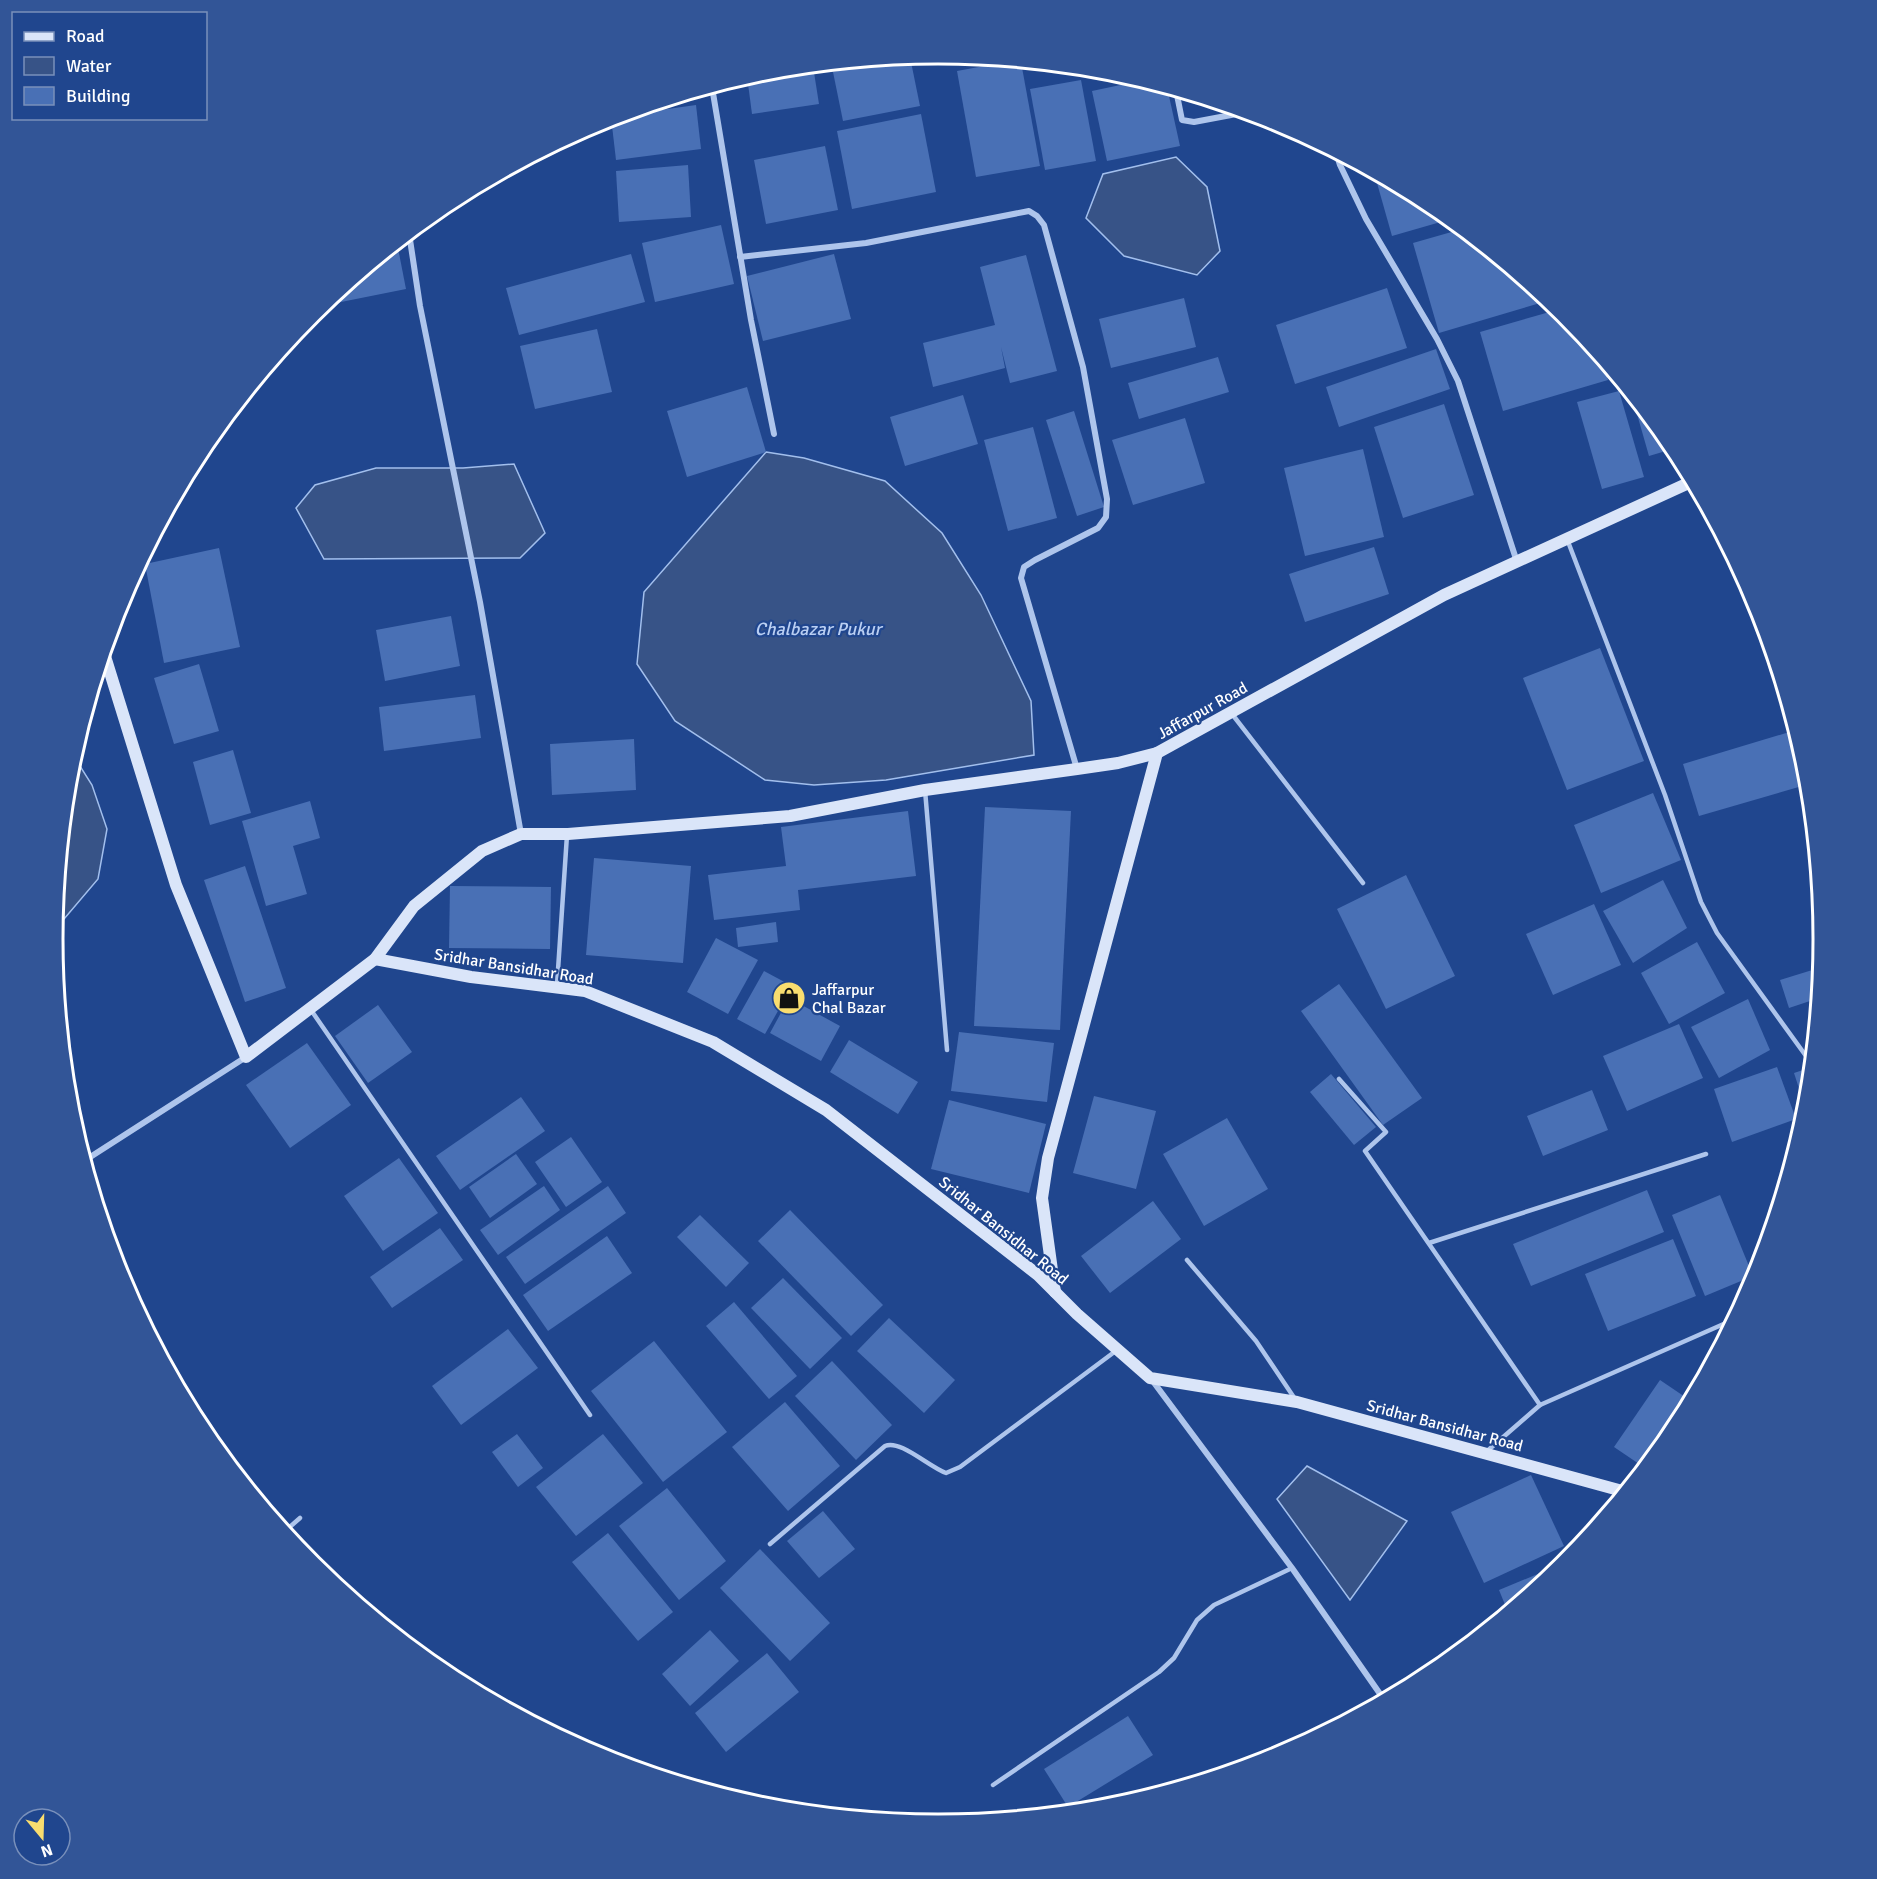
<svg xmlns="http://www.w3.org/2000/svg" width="1877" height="1879" font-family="Signika,sans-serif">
<rect width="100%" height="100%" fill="#20468e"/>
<g fill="#375387" stroke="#a2bfed" stroke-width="1.5">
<path d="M 1176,157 L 1207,187 L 1220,251 L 1197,275 L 1124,256 L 1086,218 L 1103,174 Z"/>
<path d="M 766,452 L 804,458 L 885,481 L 942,533 L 981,595 L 1031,701 L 1034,755 L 886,780 L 814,785 L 765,780 L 675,721 L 637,664 L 644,592 Z"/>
<path d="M 514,464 L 545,533 L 520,558 L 324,559 L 296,508 L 315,485 L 376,468 L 463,468 Z"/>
<path d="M 73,755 L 92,785 L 107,829 L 98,879 L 64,919 L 54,919 L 70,766 Z"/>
<path d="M 1307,1466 L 1407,1521 L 1350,1600 L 1277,1499 Z"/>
</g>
<g fill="#4970b5">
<path d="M 910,57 L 920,106 L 843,121 L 833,72 Z"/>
<path d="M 1011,61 L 1021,62 L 1040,166 L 976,177 L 957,71 Z"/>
<path d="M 813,66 L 819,104 L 752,114 L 747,76 L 766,70 Z"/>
<path d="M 1081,80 L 1096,161 L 1045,170 L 1030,89 Z"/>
<path d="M 1144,80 L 1167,87 L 1180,146 L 1107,161 L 1092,91 Z"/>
<path d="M 696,105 L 701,149 L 616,160 L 611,117 Z"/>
<path d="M 921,114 L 936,192 L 852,209 L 837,131 Z"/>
<path d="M 825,146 L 838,210 L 766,224 L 754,160 Z"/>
<path d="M 688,165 L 691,217 L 619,222 L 616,171 Z"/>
<path d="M 1387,180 L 1431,203 L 1451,219 L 1392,236 L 1377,183 Z"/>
<path d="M 721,225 L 734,284 L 655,302 L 642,243 Z"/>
<path d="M 1462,229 L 1546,297 L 1547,301 L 1439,333 L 1413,243 Z"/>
<path d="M 397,243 L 406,289 L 321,306 Z"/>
<path d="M 631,254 L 645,302 L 519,335 L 506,288 Z"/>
<path d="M 834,254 L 851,319 L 763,341 L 747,276 Z"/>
<path d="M 1026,255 L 1057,371 L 1010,383 L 1001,347 L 1005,368 L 933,387 L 923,343 L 995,325 L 980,267 Z"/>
<path d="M 1387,288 L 1407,348 L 1295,384 L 1276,325 Z"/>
<path d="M 1184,298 L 1196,347 L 1111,368 L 1099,319 Z"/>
<path d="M 1560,309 L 1602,358 L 1608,380 L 1503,411 L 1480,332 Z"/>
<path d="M 597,329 L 612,392 L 535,409 L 520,346 Z"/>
<path d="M 1436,349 L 1450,389 L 1339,427 L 1326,387 Z"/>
<path d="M 1218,357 L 1229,392 L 1139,419 L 1128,383 Z"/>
<path d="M 747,387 L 766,452 L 687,477 L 667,411 Z"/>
<path d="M 1619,391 L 1644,477 L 1602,489 L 1577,402 Z"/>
<path d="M 1631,393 L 1675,448 L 1676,448 L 1649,456 Z"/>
<path d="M 963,395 L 978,444 L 905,466 L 890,417 Z"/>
<path d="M 1444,404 L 1474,495 L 1403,518 L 1374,427 Z"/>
<path d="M 1074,411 L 1104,507 L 1077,516 L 1046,420 Z"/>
<path d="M 1185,418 L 1205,483 L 1133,505 L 1112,440 Z"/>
<path d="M 1033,427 L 1057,518 L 1008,531 L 984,440 Z"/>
<path d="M 1363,449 L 1384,537 L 1305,556 L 1284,468 Z"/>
<path d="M 1374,547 L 1389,594 L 1305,622 L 1289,574 Z"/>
<path d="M 219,548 L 240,647 L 164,663 L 145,564 Z"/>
<path d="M 451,616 L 460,666 L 385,681 L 376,630 Z"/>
<path d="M 1600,648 L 1644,761 L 1567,790 L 1523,678 Z"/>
<path d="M 199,664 L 219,731 L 174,744 L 154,678 Z"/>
<path d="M 475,695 L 481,738 L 384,751 L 379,707 Z"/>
<path d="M 1796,730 L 1808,767 L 1809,784 L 1699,816 L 1683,764 Z"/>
<path d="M 634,739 L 636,790 L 552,795 L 550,744 Z"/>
<path d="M 233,750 L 251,813 L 210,825 L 193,762 Z"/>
<path d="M 1653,793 L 1681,860 L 1601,893 L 1574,825 Z"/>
<path d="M 310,801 L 320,838 L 293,846 L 307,894 L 266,906 L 242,821 Z"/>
<path d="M 985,807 L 1071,811 L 1060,1030 L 974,1026 Z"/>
<path d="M 908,811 L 916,876 L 798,890 L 800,910 L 714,920 L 708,875 L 786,866 L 781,827 Z"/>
<path d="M 594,858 L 691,866 L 683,963 L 586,955 Z"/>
<path d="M 245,866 L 286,988 L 245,1002 L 204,880 Z"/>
<path d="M 1406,875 L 1455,976 L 1386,1009 L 1337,909 Z"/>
<path d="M 1663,880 L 1687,928 L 1633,963 L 1603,911 Z"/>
<path d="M 450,886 L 551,887 L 550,949 L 449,948 Z"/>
<path d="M 1594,904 L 1621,965 L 1553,995 L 1526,934 Z"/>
<path d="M 776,922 L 778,942 L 738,947 L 736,928 Z"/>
<path d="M 716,938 L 758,960 L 728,1014 L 687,992 Z"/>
<path d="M 1697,942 L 1725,993 L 1669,1024 L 1641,973 Z"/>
<path d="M 1822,967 L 1819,998 L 1789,1008 L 1780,980 Z"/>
<path d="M 764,971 L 792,986 L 765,1034 L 737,1019 Z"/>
<path d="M 1339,984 L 1422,1098 L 1383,1125 L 1301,1011 Z"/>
<path d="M 789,998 L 840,1026 L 821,1061 L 770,1033 Z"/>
<path d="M 1748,999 L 1770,1050 L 1719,1078 L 1691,1027 Z"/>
<path d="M 378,1005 L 412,1052 L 368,1083 L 335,1036 Z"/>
<path d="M 1679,1024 L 1703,1078 L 1627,1111 L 1603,1056 Z"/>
<path d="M 959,1032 L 1054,1043 L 1047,1102 L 951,1091 Z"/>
<path d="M 849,1040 L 918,1082 L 898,1114 L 830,1072 Z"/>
<path d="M 307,1043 L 351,1105 L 290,1148 L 246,1085 Z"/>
<path d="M 1777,1067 L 1796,1119 L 1732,1142 L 1714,1089 Z"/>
<path d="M 1812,1067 L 1807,1113 L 1794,1073 Z"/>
<path d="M 1331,1074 L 1376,1127 L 1354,1145 L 1310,1092 Z"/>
<path d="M 1592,1090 L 1608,1130 L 1543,1156 L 1527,1116 Z"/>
<path d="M 1094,1096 L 1156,1111 L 1136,1189 L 1073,1173 Z"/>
<path d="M 521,1097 L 545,1131 L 460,1190 L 436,1156 Z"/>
<path d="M 949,1100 L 1046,1124 L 1029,1193 L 931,1169 Z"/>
<path d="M 1227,1118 L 1268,1189 L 1204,1226 L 1163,1154 Z"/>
<path d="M 571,1137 L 602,1182 L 566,1207 L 535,1162 Z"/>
<path d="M 516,1154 L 537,1184 L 490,1218 L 469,1187 Z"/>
<path d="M 399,1158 L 438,1213 L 383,1251 L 344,1196 Z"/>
<path d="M 544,1186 L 560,1210 L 498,1255 L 480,1230 Z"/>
<path d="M 608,1186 L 626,1213 L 525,1284 L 506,1257 Z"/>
<path d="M 1647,1190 L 1664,1232 L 1531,1286 L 1513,1244 Z"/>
<path d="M 1720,1195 L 1753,1276 L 1705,1296 L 1672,1215 Z"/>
<path d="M 1153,1201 L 1181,1239 L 1110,1293 L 1081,1256 Z"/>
<path d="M 790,1210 L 883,1305 L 851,1336 L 758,1241 Z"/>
<path d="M 700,1215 L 749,1263 L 726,1287 L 677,1237 Z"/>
<path d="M 440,1228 L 463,1260 L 392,1308 L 370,1277 Z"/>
<path d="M 607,1236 L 632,1273 L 548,1331 L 523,1295 Z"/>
<path d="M 1673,1239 L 1696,1296 L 1608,1331 L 1585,1274 Z"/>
<path d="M 783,1278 L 842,1338 L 810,1369 L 751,1308 Z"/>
<path d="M 734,1302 L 797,1376 L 769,1399 L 706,1326 Z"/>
<path d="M 889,1318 L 955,1380 L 924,1413 L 857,1351 Z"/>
<path d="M 508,1329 L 538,1368 L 461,1425 L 432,1386 Z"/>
<path d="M 654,1341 L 727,1432 L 663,1482 L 591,1391 Z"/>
<path d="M 832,1361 L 892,1425 L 856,1460 L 795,1396 Z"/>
<path d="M 1660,1380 L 1691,1401 L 1675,1432 L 1645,1468 L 1614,1447 Z"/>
<path d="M 785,1402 L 840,1466 L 788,1511 L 732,1447 Z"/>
<path d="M 517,1434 L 543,1468 L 518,1487 L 492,1452 Z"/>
<path d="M 603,1434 L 643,1483 L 576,1536 L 536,1487 Z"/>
<path d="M 1531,1475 L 1564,1546 L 1484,1583 L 1451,1512 Z"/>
<path d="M 667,1488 L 726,1561 L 679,1600 L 619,1526 Z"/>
<path d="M 823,1511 L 855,1549 L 819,1578 L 787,1541 Z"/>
<path d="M 608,1533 L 673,1612 L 638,1641 L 572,1562 Z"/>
<path d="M 760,1549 L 830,1623 L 790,1661 L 720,1588 Z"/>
<path d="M 1569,1561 L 1565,1566 L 1508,1612 L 1499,1590 Z"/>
<path d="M 710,1630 L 739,1661 L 690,1706 L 662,1674 Z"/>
<path d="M 767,1653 L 799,1692 L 726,1752 L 695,1713 Z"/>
<path d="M 1128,1716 L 1153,1755 L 1068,1807 L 1044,1769 Z"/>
</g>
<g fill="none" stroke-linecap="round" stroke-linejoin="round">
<g stroke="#aec5ec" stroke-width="4.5">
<path d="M 1567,539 L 1665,795 L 1701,902 L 1717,933 L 1806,1056"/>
<path d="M 1232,714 L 1363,883"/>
<path d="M 925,790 L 947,1050"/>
<path d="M 557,985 L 567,835"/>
<path d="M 311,1010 L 590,1415"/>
<path d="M 1339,1079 L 1386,1132 L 1365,1151 L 1540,1405"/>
<path d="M 1429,1243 L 1706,1154"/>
<path d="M 1187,1260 L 1256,1341 L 1295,1399"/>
<path d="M 1486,1452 L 1540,1405 L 1735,1319"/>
<path d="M 284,1532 L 300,1518"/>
<path d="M 770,1544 L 885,1446 C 900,1439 929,1467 946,1473 L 960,1467 L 1117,1350"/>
<path d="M 993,1785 L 1159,1672 L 1174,1658 L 1197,1620 L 1214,1605 L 1292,1568"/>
</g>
<g stroke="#aec5ec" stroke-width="6">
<path d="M 712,87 L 751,320 L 774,434"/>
<path d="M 1176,90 L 1182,120 L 1194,122 L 1247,112"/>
<path d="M 1336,152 L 1340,165 L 1366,219 L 1437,339 L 1458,381 L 1517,562"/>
<path d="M 409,233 L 420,306 L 480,602 L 521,834"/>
<path d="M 740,257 L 866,243 L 1029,211 L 1037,216 L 1044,225 L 1083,367 L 1107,499 L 1106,517 L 1098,528 L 1035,560 L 1024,567 L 1021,578 L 1077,769"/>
<path d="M 84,1161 L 246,1057"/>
<path d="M 1152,1380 L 1292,1568 L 1385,1701"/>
</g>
<g stroke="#dae5f9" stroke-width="12">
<path d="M 104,653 L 176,885 L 246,1057 L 375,959 L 414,906 L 482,851 L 521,834 L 568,834 L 790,816 L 925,790 L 1077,769 L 1118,763 L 1157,753"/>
<path d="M 375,959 L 471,977 L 585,991 L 713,1042 L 826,1110 L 1038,1275 L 1077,1314 L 1150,1378 L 1297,1402 L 1626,1492"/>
<path d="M 1055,1292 L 1042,1198 L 1048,1158 L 1157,753 L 1444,595 L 1693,481"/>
</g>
</g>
<defs>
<symbol id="shop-disc" viewBox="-11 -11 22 22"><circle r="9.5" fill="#f9dd6f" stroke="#20468e"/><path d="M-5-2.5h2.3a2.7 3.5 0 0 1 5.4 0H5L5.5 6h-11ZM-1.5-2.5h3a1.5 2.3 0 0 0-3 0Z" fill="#111"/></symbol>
</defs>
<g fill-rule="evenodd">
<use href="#shop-disc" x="770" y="979" width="38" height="38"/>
</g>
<g text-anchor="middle" stroke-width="4.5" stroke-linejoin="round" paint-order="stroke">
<g font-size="16" fill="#fff" stroke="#20468e">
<text transform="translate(1202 710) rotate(-29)" y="6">Jaffarpur Road</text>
<text transform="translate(514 966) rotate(9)" y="6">Sridhar Bansidhar Road</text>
<text transform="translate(1004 1230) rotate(39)" y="6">Sridhar Bansidhar Road</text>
<text transform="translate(1445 1425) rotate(15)" y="6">Sridhar Bansidhar Road</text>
</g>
<g font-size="16" fill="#fff" stroke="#20468e" text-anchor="start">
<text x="812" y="995">Jaffarpur<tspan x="812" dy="18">Chal Bazar</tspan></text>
</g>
<g font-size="18" font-style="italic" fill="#bacff3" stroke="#20468e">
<text x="818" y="635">Chalbazar Pukur</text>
</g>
</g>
<path d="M0 0H1877V1879H0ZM63 939a875 875 0 1 1 1750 0a875 875 0 1 1-1750 0Z" fill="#325597" fill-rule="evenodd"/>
<path fill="none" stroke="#fff" stroke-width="3" d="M63 939a875 875 0 1 1 1750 0a875 875 0 1 1-1750 0Z"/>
<rect x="12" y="12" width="195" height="108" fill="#20468e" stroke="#7990bb" stroke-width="1.5"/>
<rect x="24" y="32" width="30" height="9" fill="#dae5f9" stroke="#7990bb" stroke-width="1.5"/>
<text x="66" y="42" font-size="18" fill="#ffffff">Road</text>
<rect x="24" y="57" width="30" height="18" fill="#375387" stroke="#7990bb" stroke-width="1.5"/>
<text x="66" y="72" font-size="18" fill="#ffffff">Water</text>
<rect x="24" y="87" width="30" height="18" fill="#4970b5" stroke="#7990bb" stroke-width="1.5"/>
<text x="66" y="102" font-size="18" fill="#ffffff">Building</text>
<g transform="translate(42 1837) rotate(161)"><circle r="28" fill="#20468e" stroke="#7990bb" stroke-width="1.5"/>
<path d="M0-4.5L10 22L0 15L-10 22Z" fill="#f9dd6f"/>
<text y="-9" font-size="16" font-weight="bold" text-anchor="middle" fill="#ffffff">N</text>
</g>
</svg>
